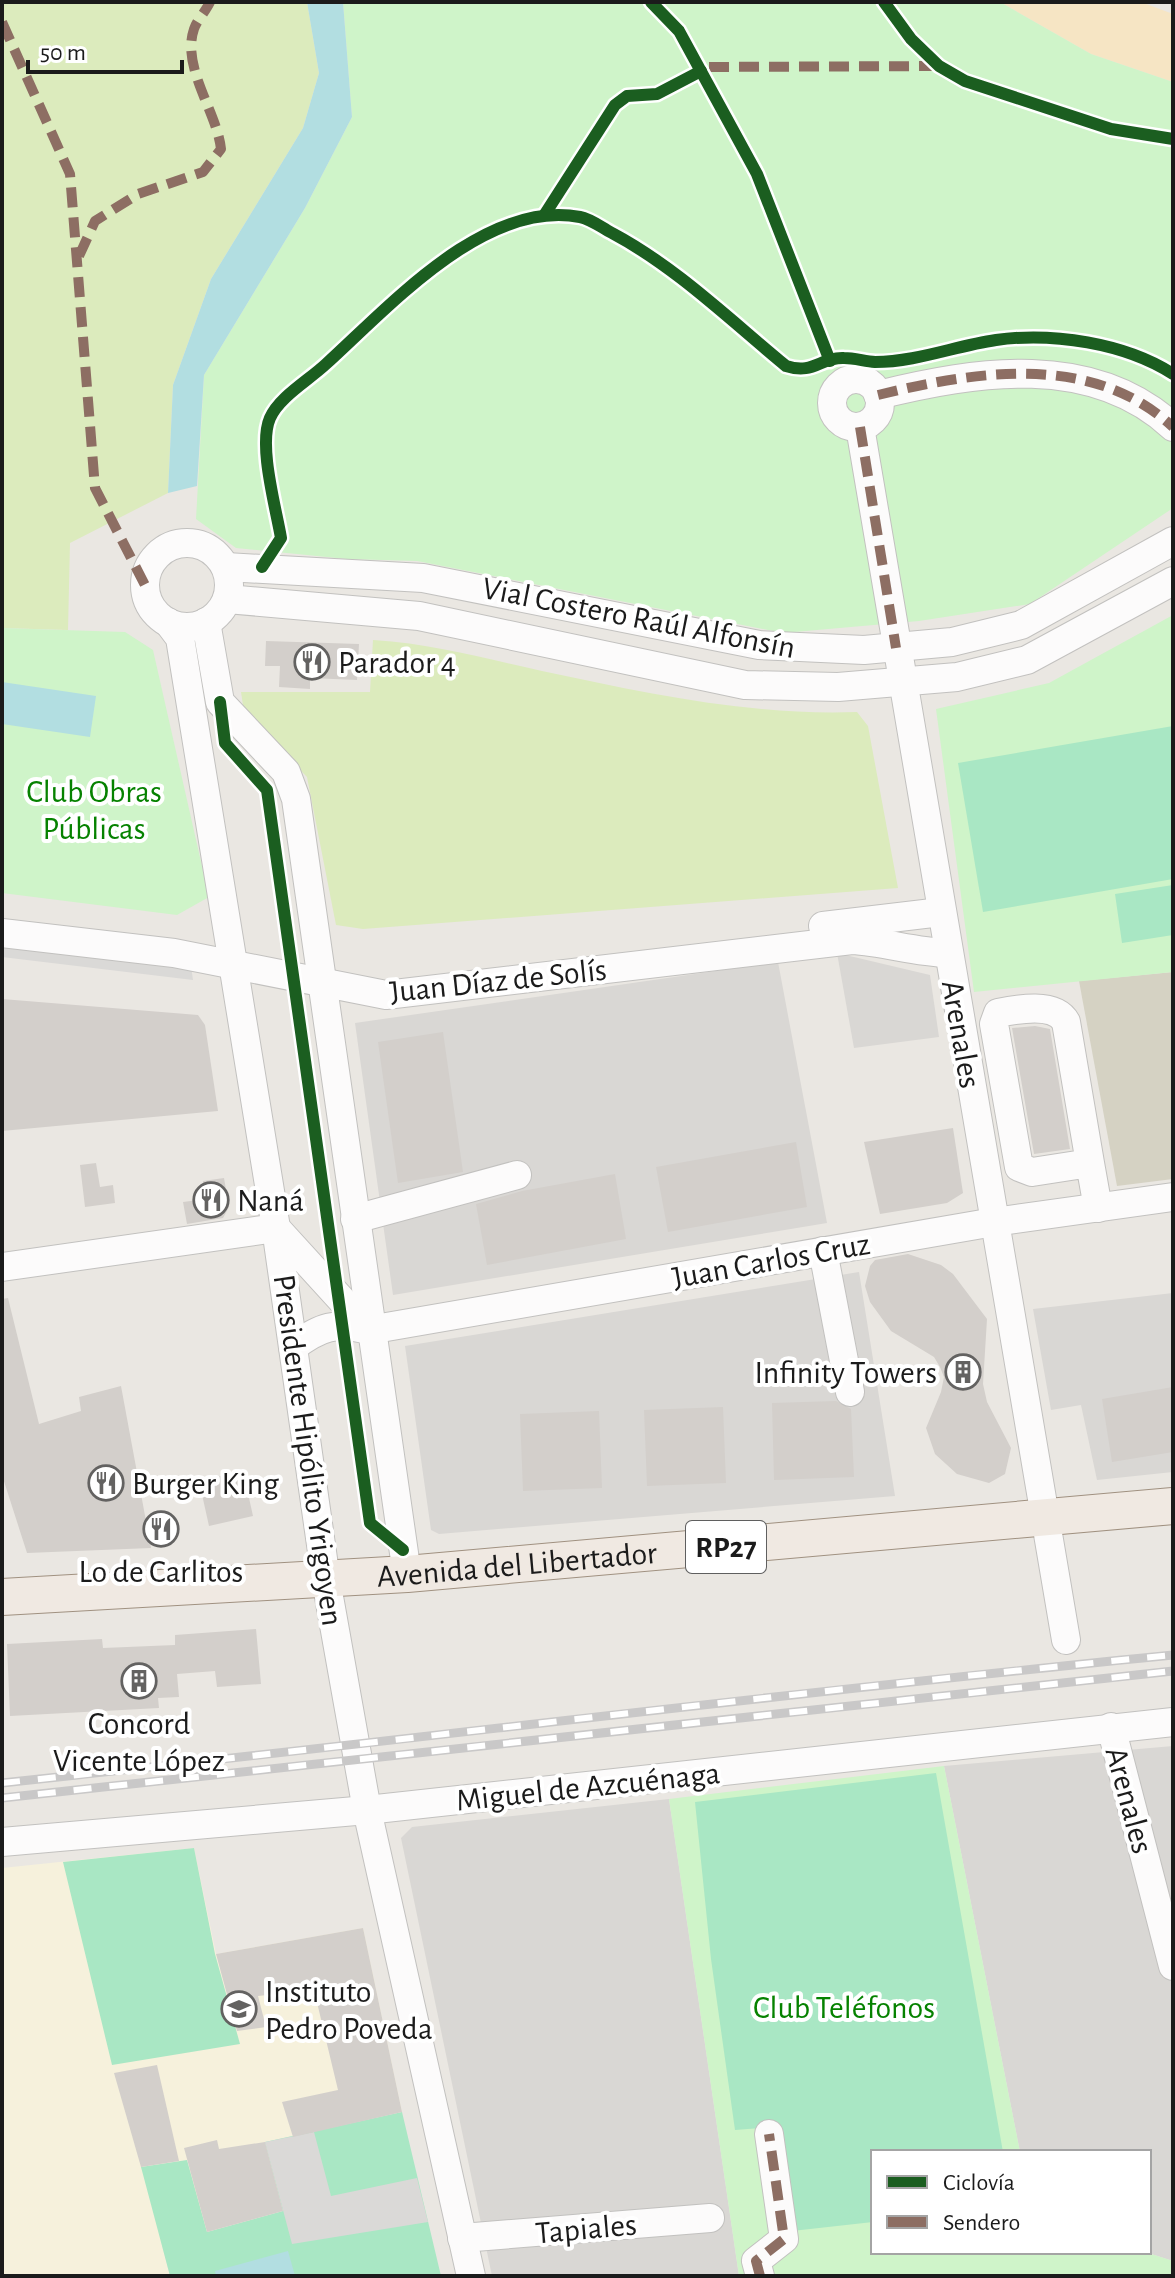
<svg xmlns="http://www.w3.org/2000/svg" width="1175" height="2278" font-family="'Alegreya Sans',sans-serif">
<rect width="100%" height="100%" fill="#eae7e2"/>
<g fill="#d9d7d4">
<path d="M 837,953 L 930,975 L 939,1037 L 854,1048 Z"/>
<path d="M 778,962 L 827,1223 L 393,1295 L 355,1023 Z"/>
<path d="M 859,1272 L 895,1496 L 439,1534 L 431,1530 L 405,1346 Z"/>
<path d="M 1173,1293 L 1173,1472 L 1097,1480 L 1081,1405 L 1051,1410 L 1033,1309 Z"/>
<path d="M 1173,1746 L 1173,2261 L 1145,2252 L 1149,2252 L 1149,2152 L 1020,2152 L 944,1766 Z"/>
<path d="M 669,1799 L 739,2276 L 492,2276 L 401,1838 L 412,1827 Z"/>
</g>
<path fill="#f6f1dc" d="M 194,1848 L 216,1954 L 363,1928 L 402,2112 L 265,2142 L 283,2211 L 162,2245 L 170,2276 L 2,2276 L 2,1868 Z"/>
<path fill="#d5d2c3" d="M 1173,972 L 1173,1179 L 1117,1186 L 1079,981 Z"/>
<g fill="#dcebbd">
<path d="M 2,2 L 307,2 L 319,73 L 303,128 L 211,279 L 173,385 L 168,493 L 70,543 L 68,630 L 2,628 Z"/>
<path d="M 373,640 C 435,644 482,658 542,671 C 645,693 751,716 857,712 L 868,726 L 898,888 L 363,929 L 336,925 L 307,777 L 244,712 L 241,692 L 370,692 Z"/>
</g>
<path fill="#f6e5c4" d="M 1000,2 L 1141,2 L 1173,14 L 1173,82 L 1091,54 Z"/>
<g fill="#cff4c9">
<path d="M 343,2 L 1000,2 L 1091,54 L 1173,82 L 1173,508 L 1030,604 L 919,621 L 783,633 L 417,561 L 347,559 L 236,548 L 196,519 L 204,375 L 305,208 L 352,117 Z"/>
<path d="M 1173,615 L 1173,972 L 974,992 L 936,709 L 1049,683 Z"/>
<path d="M 2,628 L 125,632 L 153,650 L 209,897 L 177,915 L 2,893 Z"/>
<path d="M 944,1766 L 1020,2152 L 873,2152 L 873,2252 L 1145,2252 L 1173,2261 L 1173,2276 L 739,2276 L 669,1799 Z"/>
</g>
<g fill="#a9e7c4">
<path d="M 1173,726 L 1173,879 L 983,912 L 958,763 Z"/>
<path d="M 1173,885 L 1173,935 L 1122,943 L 1115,894 Z"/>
<path d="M 936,1773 L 1003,2152 L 873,2152 L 873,2222 L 792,2231 L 774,2127 L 735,2130 L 711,1959 L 695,1802 Z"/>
<path d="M 194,1848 L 215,1954 L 240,2044 L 112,2065 L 63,1862 Z"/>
<path d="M 402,2112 L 441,2276 L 170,2276 L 141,2167 L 187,2160 L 207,2232 L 283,2211 L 265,2142 Z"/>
</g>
<g fill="#dad9d7">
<path d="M 2,944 L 191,966 L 193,980 L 2,957 Z"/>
<path d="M 314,2132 L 331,2196 L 417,2178 L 428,2222 L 292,2244 L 265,2142 Z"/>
</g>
<g fill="#b2dee1">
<path d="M 307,2 L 343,2 L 352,117 L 305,208 L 204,375 L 197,486 L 168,493 L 173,385 L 211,279 L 303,128 L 319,73 Z"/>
<path d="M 2,682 L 96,696 L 90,737 L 2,724 Z"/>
<path d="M 288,2251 L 295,2276 L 216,2276 L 215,2271 Z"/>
</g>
<g fill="#d3cfcb">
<path d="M 266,641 L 359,644 L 357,680 L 310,678 L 310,689 L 279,687 L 280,666 L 265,666 Z"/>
<path d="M 2,999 L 198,1015 L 205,1025 L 218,1111 L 2,1131 Z"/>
<path d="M 1035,1026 L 1050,1029 L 1070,1149 L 1034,1154 L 1012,1028 Z"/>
<path d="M 443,1032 L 463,1172 L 398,1183 L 378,1042 Z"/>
<path d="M 953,1128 L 963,1193 L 947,1203 L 880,1214 L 864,1142 Z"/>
<path d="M 796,1142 L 807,1207 L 668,1232 L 656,1167 Z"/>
<path d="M 96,1163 L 100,1187 L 113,1185 L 115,1203 L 85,1207 L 80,1165 Z"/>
<path d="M 615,1174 L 626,1239 L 487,1265 L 476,1204 L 522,1191 Z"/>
<path d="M 224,1178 L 229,1207 L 223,1218 L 187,1224 L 183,1202 L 206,1199 L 203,1181 Z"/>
<path d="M 908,1254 L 941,1265 L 953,1274 L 987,1319 L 983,1384 L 987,1402 L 1011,1448 L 1005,1474 L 989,1483 L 957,1474 L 935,1454 L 926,1428 L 941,1392 L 944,1377 L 940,1367 L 934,1357 L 891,1331 L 870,1302 L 865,1286 L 870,1266 L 875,1260 Z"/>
<path d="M 8,1298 L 39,1424 L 81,1411 L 79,1397 L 121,1386 L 151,1548 L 27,1553 L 2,1475 L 2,1299 Z"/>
<path d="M 1173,1387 L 1173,1452 L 1112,1462 L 1102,1399 Z"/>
<path d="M 836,1401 L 851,1409 L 854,1477 L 774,1480 L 772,1403 Z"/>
<path d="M 723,1407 L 726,1483 L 647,1486 L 644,1410 Z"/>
<path d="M 599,1411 L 602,1488 L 523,1491 L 520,1414 Z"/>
<path d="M 243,1471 L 253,1516 L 209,1526 L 199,1481 Z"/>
<path d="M 256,1629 L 261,1684 L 217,1687 L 215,1671 L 177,1674 L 179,1697 L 158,1698 L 159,1708 L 10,1716 L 7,1644 L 102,1639 L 103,1648 L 175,1645 L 175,1635 Z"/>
<path d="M 363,1928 L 402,2112 L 293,2137 L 282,2102 L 338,2090 L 314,1990 L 258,1996 L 266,2027 L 237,2031 L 216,1954 Z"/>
<path d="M 157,2065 L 179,2161 L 141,2167 L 114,2073 Z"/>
<path d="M 217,2140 L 219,2149 L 265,2142 L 283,2211 L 207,2232 L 184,2148 Z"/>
</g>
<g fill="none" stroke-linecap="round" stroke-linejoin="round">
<defs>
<g id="minor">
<circle cx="856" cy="403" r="24"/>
<path d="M 878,395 C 976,371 1092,352 1173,427"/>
<path d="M 860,427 L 1066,1640"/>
<circle cx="187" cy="585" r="42"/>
<path d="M 226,567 L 423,578 L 759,645 L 864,650 L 952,642 L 1021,625 L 1173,541"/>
<path d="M 227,599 L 419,616 L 745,685 L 838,687 L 957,677 L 1027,660 L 1173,581"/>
<path d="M 168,622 L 180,638 L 276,1228 L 326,1580 L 367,1810 L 471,2276"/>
<path d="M 206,622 L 220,702 L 286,772 L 296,799 L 407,1574"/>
<path d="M 823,926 L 941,912"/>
<path d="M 2,933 L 174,953 L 386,995 L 852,940 C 885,942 915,952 948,953"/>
<path d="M 1090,1163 L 1032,1172 L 1019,1167 L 994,1024 L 998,1013 C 1018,1009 1055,1002 1066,1022 L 1090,1163 L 1098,1208"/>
<path d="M 355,1219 L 517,1175"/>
<path d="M 823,1251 L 850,1392"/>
<path d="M 2,1267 L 276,1228 L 369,1330"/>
<path d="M 293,1347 C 321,1326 335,1322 369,1330 L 994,1222 L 1173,1197"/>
<path d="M 1111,1727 L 1173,1966"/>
<path d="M 2,1842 L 367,1810 L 1173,1722"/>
<path d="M 462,2238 L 710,2218"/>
<path d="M 760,2276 L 756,2261 L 784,2239 L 769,2134"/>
</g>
<g id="major">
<path id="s1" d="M 2,1597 L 407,1574 L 1173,1506"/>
</g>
</defs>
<use href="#minor" stroke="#c2c1bf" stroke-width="30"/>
<use href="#major" stroke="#a09180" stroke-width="38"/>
<use href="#minor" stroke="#fcfbfb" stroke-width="28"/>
<use href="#major" stroke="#f0e9e2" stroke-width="36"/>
<defs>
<g id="rail">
<path d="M 2,1783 C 393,1742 782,1693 1173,1655"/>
<path d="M 2,1798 L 1173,1671"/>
</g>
</defs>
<use href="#rail" stroke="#c9c8c8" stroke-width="9"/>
<use href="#rail" stroke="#fff" stroke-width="6" stroke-dasharray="18" stroke-linecap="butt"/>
<g stroke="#8d6e63" stroke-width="10" stroke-dasharray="20 10" stroke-linecap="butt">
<path d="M 2,22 L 70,174 L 95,488 L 146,587"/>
<path d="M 709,67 L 939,66"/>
<path d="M 79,256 L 95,221 L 138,194 L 203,172 L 221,149 C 217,112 181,67 194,29 C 197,20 206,11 210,2"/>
<path d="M 878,395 C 976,371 1092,352 1173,427"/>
<path d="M 860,427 L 896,648"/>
<path d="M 760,2276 L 756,2261 L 784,2239 L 769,2134"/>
</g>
<defs>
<g id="cycleway">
<path d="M 651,2 L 679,31 L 757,174 L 830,361"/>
<path d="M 884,2 L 911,39 L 939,66 L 965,81 L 1111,129 L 1173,139"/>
<path d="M 545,214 L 615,105 L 627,96 L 657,94 L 701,71"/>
<path d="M 262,567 L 281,538 C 276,508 258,445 270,418 C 279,397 309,380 326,364 C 390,306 485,199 580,217 C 591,219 602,228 612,233 C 676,267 730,320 786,366 C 814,375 820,357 844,358 C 854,358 864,361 875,362 C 916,362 955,346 996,340 C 1052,332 1125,343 1173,374"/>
<path d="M 220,702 L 225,743 L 267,790 L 370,1523 L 403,1550"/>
</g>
</defs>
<use href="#cycleway" stroke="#fff" stroke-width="17"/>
<use href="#cycleway" stroke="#1b5e20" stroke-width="12"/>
</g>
<defs>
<symbol id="restaurant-ring" viewBox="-11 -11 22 22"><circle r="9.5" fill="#fff" stroke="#636261" stroke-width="1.5"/><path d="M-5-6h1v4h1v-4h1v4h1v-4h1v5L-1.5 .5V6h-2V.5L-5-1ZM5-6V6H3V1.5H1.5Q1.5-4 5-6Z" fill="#636261"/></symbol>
<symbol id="building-ring" viewBox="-11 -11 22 22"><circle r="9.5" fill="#fff" stroke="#636261" stroke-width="1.5"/><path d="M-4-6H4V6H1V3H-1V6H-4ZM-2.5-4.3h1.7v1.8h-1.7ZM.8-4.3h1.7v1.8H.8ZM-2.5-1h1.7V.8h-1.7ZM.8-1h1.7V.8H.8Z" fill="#636261"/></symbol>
<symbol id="school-ring" viewBox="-11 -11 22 22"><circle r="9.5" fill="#fff" stroke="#636261" stroke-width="1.5"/><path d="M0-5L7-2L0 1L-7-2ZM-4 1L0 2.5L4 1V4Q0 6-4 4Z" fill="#636261"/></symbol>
</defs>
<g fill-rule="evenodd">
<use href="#restaurant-ring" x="292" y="642" width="40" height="40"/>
<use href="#restaurant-ring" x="191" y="1180" width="40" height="40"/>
<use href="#building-ring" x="943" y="1352" width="40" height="40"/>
<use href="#restaurant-ring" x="86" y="1463" width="40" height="40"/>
<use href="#restaurant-ring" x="141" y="1509" width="40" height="40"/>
<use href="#building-ring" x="119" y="1661" width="40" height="40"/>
<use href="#school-ring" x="219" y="1989" width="40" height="40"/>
</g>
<g text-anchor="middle" stroke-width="8" stroke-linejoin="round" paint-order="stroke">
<rect fill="#fff" stroke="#5f5f5f" stroke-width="2" x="686" y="1521" width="80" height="52" rx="6"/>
<g font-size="30" font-weight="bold" fill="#1b1b1b">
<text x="726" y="1557">RP27</text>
</g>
<g font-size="32" fill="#1b1b1b" stroke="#fff">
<text transform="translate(639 617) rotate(11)" y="11">Vial Costero Raúl Alfonsín</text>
<text transform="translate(498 980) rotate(-6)" y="11">Juan Díaz de Solís</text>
<text transform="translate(962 1034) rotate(80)" y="11">Arenales</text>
<text transform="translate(771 1260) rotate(-10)" y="11">Juan Carlos Cruz</text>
<text transform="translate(309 1450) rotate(82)" y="11">Presidente Hipólito Yrigoyen</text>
<text dy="11" stroke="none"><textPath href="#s1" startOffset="516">Avenida del Libertador</textPath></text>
<text transform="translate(588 1786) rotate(-6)" y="11">Miguel de Azcuénaga</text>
<text transform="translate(1130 1800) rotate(75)" y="11">Arenales</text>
<text transform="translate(586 2228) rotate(-5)" y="11">Tapiales</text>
</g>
<g font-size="32" fill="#1b1b1b" stroke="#fff" text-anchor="start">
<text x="338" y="673">Parador 4</text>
<text x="237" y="1211">Naná</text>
<text x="937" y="1383" text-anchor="end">Infinity Towers</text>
<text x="132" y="1494">Burger King</text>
<text x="161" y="1582" text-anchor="middle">Lo de Carlitos</text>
<text x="139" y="1734" text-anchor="middle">Concord<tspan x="139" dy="37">Vicente López</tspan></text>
<text x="265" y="2002">Instituto<tspan x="265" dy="37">Pedro Poveda</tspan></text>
</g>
<g font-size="32" fill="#068200" stroke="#fff">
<text x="94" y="802">Club Obras<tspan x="94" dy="37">Públicas</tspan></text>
<text x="844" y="2018">Club Teléfonos</text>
</g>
</g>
<rect width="1175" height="2278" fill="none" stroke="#1b1b1b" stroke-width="8"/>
<rect x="871" y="2150" width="280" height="104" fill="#ffffff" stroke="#a4a4a4" stroke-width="2"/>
<rect x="887" y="2176" width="40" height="12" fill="#1b5e20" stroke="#a4a4a4" stroke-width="2"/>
<text x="943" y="2190" font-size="24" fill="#1b1b1b">Ciclovía</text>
<rect x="887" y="2216" width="40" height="12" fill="#8d6e63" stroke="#a4a4a4" stroke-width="2"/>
<text x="943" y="2230" font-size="24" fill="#1b1b1b">Sendero</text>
<path d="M28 60v12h154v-12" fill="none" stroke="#1b1b1b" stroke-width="4"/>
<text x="40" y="60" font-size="24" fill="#1b1b1b" stroke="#ffffff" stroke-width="6" paint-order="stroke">50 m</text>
</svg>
